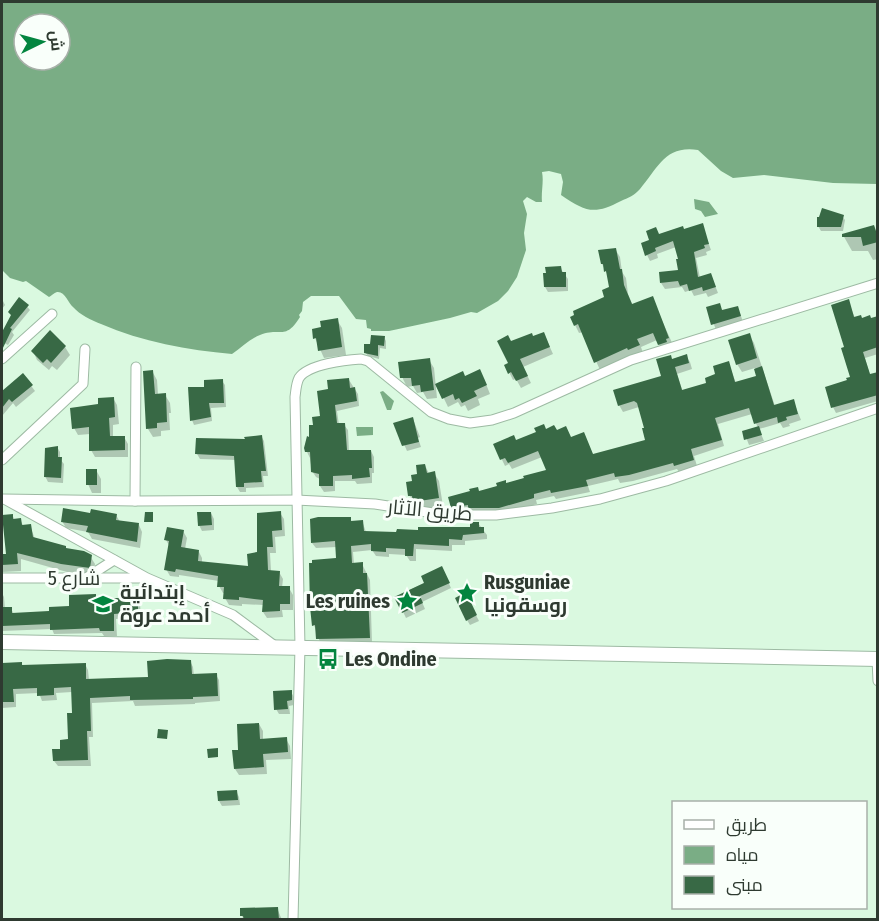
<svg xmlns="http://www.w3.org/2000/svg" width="879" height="921" font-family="'Fira Sans Condensed',Cairo,sans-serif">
<rect width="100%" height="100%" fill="#daf9e0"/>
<g fill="#7aad85" fill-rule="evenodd">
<path d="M 2,2 L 877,2 L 877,184 L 833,183 L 764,175 L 733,178 L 721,171 L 698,150 C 665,145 658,168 640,189 C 635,195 628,198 621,201 C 594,215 586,212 561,195 L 563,182 L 561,174 L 549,171 L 542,172 C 544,181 541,192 542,202 L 536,202 L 527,197 L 523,201 L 527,214 L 524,233 L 526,250 L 517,277 L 508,291 L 498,301 L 477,313 L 471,312 L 450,318 L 389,331 L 371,331 L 371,329 L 367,328 L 366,320 L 356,319 L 339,296 L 311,296 L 303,302 L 302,311 L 299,315 L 300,317 C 285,341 281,327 260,335 C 250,339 241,348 232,354 C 188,350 142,342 101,324 C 91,320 80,315 73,307 C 68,303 65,291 57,292 C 54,293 51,296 49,297 L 26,281 L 23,282 L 10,278 L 2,270 ZM 24,24 L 60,24 L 60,60 L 24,60 Z"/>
<path d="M 694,199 L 709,202 L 718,214 L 705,217 L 701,211 L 695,209 Z"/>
<path d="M 383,391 L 394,401 L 391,410 L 387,410 L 380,392 Z"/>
<path d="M 356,427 L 373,427 L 373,435 L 357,436 Z"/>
</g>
<g fill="#0003">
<path d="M 842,216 L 845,220 L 843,231 L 821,231 L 818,226 Z"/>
<path d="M 702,225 L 711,250 L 706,252 L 707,255 L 696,258 L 700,278 L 711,275 L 718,293 L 708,297 L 706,293 L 694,296 L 691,290 L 685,292 L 682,287 L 665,289 L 661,283 L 680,272 L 680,260 L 676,247 L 657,254 L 658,258 L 650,261 L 647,255 L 659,235 Z"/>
<path d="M 877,232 L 878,259 L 873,260 L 868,251 L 852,251 L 843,235 Z"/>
<path d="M 615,249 L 620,257 L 622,272 L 626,278 L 628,294 L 633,306 L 652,298 L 673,345 L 663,352 L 657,340 L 641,347 L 643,353 L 634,357 L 633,354 L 600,370 L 583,332 L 579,333 L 575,325 L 606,298 L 611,288 L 609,277 L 602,264 Z"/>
<path d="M 560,268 L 568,279 L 568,291 L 548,292 L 545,287 Z"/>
<path d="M 2,299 L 5,305 L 2,309 Z"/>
<path d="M 21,300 L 30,310 L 12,332 L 14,335 L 8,345 L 2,342 L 2,335 Z"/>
<path d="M 848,301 L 855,318 L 878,321 L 878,354 L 865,358 L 870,375 L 878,373 L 878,401 L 836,413 L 833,407 L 852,378 Z"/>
<path d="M 719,305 L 722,310 L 740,313 L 743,322 L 716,330 L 708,308 Z"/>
<path d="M 337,320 L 342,328 L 346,355 L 324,358 L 315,338 Z"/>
<path d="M 544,334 L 553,354 L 523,367 L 531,383 L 521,388 L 516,379 L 513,380 L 506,366 L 510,364 L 511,343 Z"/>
<path d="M 749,335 L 754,343 L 775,406 L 793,400 L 801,420 L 789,424 L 790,426 L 783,428 L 780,423 L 759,429 L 764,441 L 749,445 L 744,432 L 758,428 L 752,414 L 718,424 L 724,446 L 694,456 L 697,466 L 679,472 L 677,469 L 633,481 L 620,483 L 618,479 L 588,486 L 590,492 L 556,499 L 554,496 L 536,500 L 537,504 L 500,514 L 456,514 L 452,508 L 479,492 L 548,471 L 542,457 L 512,469 L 509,464 L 505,466 L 495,445 L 516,442 L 546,430 L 557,432 L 571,438 L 584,434 L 593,455 L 647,441 L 646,429 L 639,407 L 623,412 L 619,405 L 663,377 L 672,360 L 686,356 L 690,362 L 692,369 L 677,374 L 683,392 L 708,384 L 728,362 L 736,383 L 757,377 L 755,368 L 742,372 L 737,364 Z"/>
<path d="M 384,337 L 386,341 L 386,349 L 380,348 L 379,359 L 368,356 L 365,352 Z"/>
<path d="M 65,347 L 70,355 L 57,370 L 52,366 L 49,370 L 37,360 L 33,351 Z"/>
<path d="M 429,360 L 434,368 L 437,398 L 427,399 L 423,392 L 417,393 L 413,386 L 407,387 L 403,379 L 400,363 Z"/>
<path d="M 152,371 L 157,380 L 158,395 L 165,395 L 170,403 L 171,413 L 169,413 L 170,430 L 161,431 L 161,436 L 153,437 L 148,429 Z"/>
<path d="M 23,375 L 35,391 L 16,407 L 13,403 L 2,416 L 2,393 Z"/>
<path d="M 484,379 L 490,394 L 478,399 L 480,405 L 468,411 L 465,405 L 461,407 L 458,402 L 448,407 L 437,384 Z"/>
<path d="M 349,380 L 358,394 L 359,406 L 337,411 L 339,425 L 344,425 L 348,430 L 349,452 L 371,451 L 374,457 L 374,473 L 372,473 L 372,483 L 357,484 L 355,481 L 335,481 L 335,491 L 324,492 L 320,486 L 320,479 L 316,477 L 312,471 L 310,458 L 307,452 L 314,427 L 322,418 L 330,391 Z"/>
<path d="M 222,381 L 225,385 L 226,407 L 211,408 L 212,421 L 194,425 L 192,420 L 206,388 Z"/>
<path d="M 113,398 L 117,405 L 119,424 L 113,425 L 113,437 L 124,437 L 128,444 L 128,457 L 95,457 L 91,450 L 90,434 L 78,435 L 74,428 L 100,406 Z"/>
<path d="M 413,419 L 420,437 L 418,438 L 421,447 L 407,451 L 395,424 Z"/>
<path d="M 261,436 L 264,441 L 268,476 L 263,476 L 264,487 L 246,488 L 246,492 L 240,492 L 237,487 L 236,460 L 200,459 L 197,454 L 197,440 L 247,441 Z"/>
<path d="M 57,447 L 60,452 L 60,459 L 64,464 L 63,483 L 48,482 L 45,476 Z"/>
<path d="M 425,465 L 429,474 L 434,473 L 439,481 L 443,506 L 419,509 L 410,496 L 413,483 Z"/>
<path d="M 96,470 L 101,479 L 101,493 L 92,493 L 88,484 Z"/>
<path d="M 211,513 L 214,519 L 214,530 L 202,531 L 199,525 Z"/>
<path d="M 280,513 L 284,519 L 285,536 L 275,537 L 276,553 L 270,553 L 271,571 L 279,572 L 283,579 L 282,588 L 289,588 L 293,595 L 293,610 L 282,610 L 283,617 L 267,618 L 263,612 L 264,605 L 242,604 L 242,606 L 229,605 L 225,598 L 225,593 L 223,593 L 219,586 L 219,581 L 179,575 L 179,577 L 170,576 L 166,569 L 170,547 L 166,540 L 183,531 L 187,538 L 185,549 L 199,552 L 202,558 L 202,563 L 250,567 Z"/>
<path d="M 91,514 L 116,515 L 120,522 L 139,525 L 142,532 L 140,548 L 92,539 L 88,532 L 66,528 L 62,521 Z"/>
<path d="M 12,515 L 15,520 L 20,520 L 24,527 L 30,526 L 35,539 L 90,556 L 95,564 L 93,574 L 67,572 L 21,559 L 21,571 L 2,572 L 2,555 L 8,555 Z"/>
<path d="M 350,518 L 352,522 L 362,521 L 366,532 L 398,534 L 472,528 L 478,523 L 487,535 L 487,539 L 465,541 L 465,545 L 452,545 L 452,551 L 416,549 L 416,561 L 410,561 L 406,555 L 389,554 L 389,557 L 376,556 L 372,550 L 353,552 L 354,564 L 362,564 L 370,580 L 372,643 L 321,645 L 314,625 L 337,560 L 337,547 L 316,548 L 312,543 Z"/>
<path d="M 444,573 L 451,588 L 422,602 L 425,609 L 406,618 L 396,597 Z"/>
<path d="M 2,593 L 4,597 L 5,609 L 11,609 L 14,614 L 51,612 L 71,608 L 95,596 L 98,601 L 137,599 L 140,604 L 141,617 L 116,619 L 117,636 L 104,636 L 102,633 L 54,634 L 52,629 L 2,631 Z"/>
<path d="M 468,600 L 479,621 L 470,625 L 467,620 Z"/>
<path d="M 190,661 L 193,667 L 194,676 L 216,675 L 219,680 L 220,701 L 195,703 L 195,704 L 135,706 L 133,701 L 92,703 L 93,737 L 89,737 L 91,766 L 58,766 L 54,761 L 70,741 L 74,714 L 72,692 L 56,693 L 57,700 L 42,701 L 39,693 L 16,694 L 16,707 L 2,708 L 2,665 L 22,664 L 23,667 L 85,664 L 88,670 L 89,680 L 150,678 Z"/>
<path d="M 291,692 L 294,697 L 294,705 L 289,706 L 290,714 L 279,714 L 276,709 Z"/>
<path d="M 259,724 L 263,731 L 263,741 L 286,739 L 290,746 L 291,759 L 266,760 L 267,774 L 239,775 L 235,769 L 240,751 Z"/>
<path d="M 236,791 L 239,797 L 240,805 L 222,806 L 219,801 Z"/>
<path d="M 277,908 L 282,920 L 244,920 L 242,916 Z"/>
</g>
<g fill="#386945">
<path d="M 822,208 L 844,215 L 841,227 L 817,227 L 817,217 L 819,217 Z"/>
<path d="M 703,223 L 709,244 L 704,245 L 705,248 L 694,252 L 698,277 L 711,273 L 716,287 L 703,291 L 702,287 L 689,291 L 687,284 L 680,286 L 678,281 L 660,283 L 659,272 L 678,270 L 676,259 L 678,259 L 673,241 L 655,248 L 656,251 L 645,256 L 641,243 L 649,240 L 646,231 L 656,227 L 659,234 L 683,226 L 684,229 Z"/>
<path d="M 874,225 L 876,231 L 878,230 L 878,242 L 863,246 L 861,237 L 842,237 L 842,234 Z"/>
<path d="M 616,248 L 620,269 L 622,269 L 624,285 L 632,304 L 653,296 L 669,338 L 666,339 L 667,342 L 658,345 L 653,333 L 637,339 L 640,345 L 628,350 L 627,348 L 594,363 L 578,324 L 574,326 L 570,317 L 574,315 L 573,311 L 604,297 L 602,290 L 609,287 L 606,271 L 604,272 L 603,264 L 601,264 L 598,250 Z"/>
<path d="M 561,266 L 562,272 L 566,272 L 566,287 L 544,287 L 543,273 L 546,273 L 545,267 Z"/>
<path d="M 19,297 L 29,305 L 10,328 L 12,329 L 2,350 L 2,332 L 11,315 L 8,312 Z"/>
<path d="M 849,299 L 854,317 L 861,315 L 862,318 L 870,315 L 871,318 L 878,316 L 878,347 L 863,352 L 870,374 L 878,372 L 878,395 L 831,408 L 825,387 L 847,380 L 846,378 L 850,377 L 841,348 L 844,347 L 831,305 Z"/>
<path d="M 720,303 L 722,310 L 738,306 L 741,316 L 711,325 L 706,307 Z"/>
<path d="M 338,318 L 342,347 L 318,351 L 316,338 L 313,339 L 312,329 L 321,327 L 320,321 Z"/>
<path d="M 50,330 L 66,346 L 51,363 L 47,359 L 43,363 L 31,351 Z"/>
<path d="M 544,332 L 550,347 L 520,359 L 528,376 L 516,381 L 511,372 L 508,374 L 504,365 L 508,363 L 497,341 L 508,335 L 511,341 L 532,333 L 533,336 Z"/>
<path d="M 750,333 L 757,358 L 736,365 L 728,340 Z"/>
<path d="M 371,335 L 385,336 L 384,346 L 378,345 L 378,356 L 364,353 L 364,344 L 370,344 Z"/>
<path d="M 687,354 L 689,363 L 675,367 L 682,390 L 706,383 L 705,378 L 715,374 L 713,366 L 729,361 L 735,382 L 756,376 L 754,369 L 762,366 L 774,405 L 794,399 L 798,414 L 786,417 L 787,420 L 778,423 L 777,417 L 754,424 L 749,408 L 715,418 L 722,440 L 691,449 L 694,460 L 674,466 L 673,463 L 629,475 L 615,477 L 614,473 L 586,480 L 588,486 L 551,493 L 550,490 L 534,494 L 534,498 L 499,508 L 468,508 L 468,505 L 451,508 L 448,497 L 470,491 L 469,489 L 478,487 L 479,491 L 497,486 L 496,483 L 506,480 L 506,483 L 524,478 L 523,476 L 546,470 L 538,451 L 508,463 L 505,458 L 500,460 L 493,444 L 514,435 L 516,440 L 536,432 L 534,428 L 544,424 L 546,429 L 554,425 L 557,430 L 566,426 L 571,437 L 584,432 L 593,454 L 645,440 L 642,428 L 644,428 L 637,403 L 634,401 L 618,406 L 613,390 L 661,376 L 656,359 L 671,355 L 672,359 Z"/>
<path d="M 430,358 L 434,390 L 421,392 L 420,385 L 412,386 L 411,378 L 400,378 L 398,362 Z"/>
<path d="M 480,369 L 487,385 L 474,391 L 477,396 L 462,403 L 459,398 L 455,400 L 453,394 L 442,399 L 435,384 L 463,371 L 465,376 Z"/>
<path d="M 153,370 L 155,394 L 166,393 L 167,422 L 157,423 L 157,428 L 146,429 L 143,371 Z"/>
<path d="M 23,373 L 33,385 L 12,402 L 9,399 L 2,408 L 2,391 Z"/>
<path d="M 349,378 L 350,388 L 355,387 L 357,401 L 335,405 L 337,423 L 345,423 L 347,450 L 371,450 L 372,468 L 369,468 L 370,477 L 352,479 L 352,475 L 333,476 L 333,486 L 319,486 L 319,474 L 311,472 L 310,452 L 305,452 L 304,448 L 307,436 L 309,437 L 309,425 L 313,425 L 312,417 L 320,416 L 317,391 L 328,389 L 327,380 Z"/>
<path d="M 223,379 L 224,403 L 209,403 L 211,417 L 190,421 L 188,387 L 204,387 L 204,380 Z"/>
<path d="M 114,397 L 115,417 L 109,418 L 110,436 L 125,436 L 125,450 L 89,451 L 89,427 L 72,429 L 70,408 L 98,404 L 98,398 Z"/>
<path d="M 413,417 L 419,442 L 402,446 L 393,423 Z"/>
<path d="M 759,426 L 762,435 L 744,440 L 742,431 Z"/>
<path d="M 262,435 L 266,471 L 261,471 L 262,482 L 244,483 L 244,487 L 236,487 L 234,456 L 195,454 L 196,438 L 245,439 L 244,437 Z"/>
<path d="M 58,446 L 58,457 L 62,457 L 61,478 L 44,477 L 45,448 Z"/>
<path d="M 425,464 L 427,473 L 435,471 L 439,498 L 413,502 L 412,496 L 408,496 L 406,482 L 412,481 L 411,475 L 417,474 L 416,465 Z"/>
<rect x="86" y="469" width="11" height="16"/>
<path d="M 63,508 L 90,513 L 91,509 L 117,514 L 116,520 L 139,523 L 137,542 L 86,532 L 88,526 L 61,522 Z"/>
<path d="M 281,511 L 282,530 L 272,531 L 273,547 L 267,547 L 268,570 L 280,571 L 279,586 L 290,586 L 290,604 L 280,604 L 280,611 L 262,612 L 263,600 L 239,597 L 239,600 L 223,599 L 224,587 L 217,587 L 218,576 L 176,569 L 175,572 L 164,570 L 169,541 L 164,540 L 167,527 L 184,530 L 181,547 L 199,550 L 198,561 L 248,566 L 247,554 L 257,552 L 257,513 Z"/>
<path d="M 145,512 L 153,512 L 153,522 L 144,522 Z"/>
<path d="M 197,512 L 211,512 L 212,525 L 198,526 Z"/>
<path d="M 13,514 L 13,519 L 21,518 L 22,525 L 31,524 L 33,537 L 66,546 L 66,548 L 84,551 L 92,555 L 90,568 L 61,564 L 17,553 L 18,564 L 2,565 L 2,554 L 6,554 L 2,515 Z"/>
<path d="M 318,517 L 351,517 L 351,521 L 363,520 L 364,531 L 396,532 L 397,529 L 418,530 L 418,527 L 470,527 L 470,522 L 479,522 L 479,527 L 484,527 L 484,533 L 463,535 L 462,540 L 449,539 L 449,546 L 414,544 L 413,556 L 405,556 L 405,549 L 386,548 L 386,552 L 371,551 L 371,544 L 351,546 L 352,563 L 363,562 L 363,573 L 367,573 L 370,638 L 316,639 L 315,625 L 312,626 L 310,607 L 309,563 L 312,563 L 312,560 L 336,558 L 335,541 L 311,543 L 310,519 Z"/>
<path d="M 442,566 L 450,583 L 420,596 L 423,603 L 402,613 L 394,597 L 424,583 L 421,576 Z"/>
<path d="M 466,592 L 477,615 L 466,621 L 455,598 Z"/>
<path d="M 96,594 L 96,599 L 138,597 L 138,612 L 114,614 L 114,631 L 100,631 L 99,628 L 50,630 L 50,624 L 2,626 L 2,607 L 12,607 L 12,613 L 49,611 L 49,607 L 69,606 L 69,595 Z"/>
<path d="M 167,659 L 191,660 L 192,674 L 217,673 L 218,696 L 193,697 L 193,699 L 130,700 L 130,696 L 90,698 L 91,731 L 87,731 L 88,760 L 53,761 L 52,749 L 60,749 L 60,740 L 68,739 L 67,713 L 72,713 L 71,687 L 54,688 L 54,695 L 37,696 L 37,688 L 13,689 L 14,702 L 2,702 L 2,663 L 22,662 L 22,665 L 86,663 L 86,679 L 114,678 L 148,677 L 147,661 Z"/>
<path d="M 292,690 L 292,700 L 287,701 L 288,709 L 274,710 L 273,691 Z"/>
<path d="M 259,723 L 260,739 L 287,737 L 288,752 L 263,754 L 264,767 L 234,769 L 232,750 L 238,750 L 237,724 Z"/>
<path d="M 158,729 L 168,730 L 167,739 L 157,738 Z"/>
<path d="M 218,748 L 218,757 L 208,758 L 207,749 Z"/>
<path d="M 237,790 L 238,800 L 218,801 L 217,791 Z"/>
<path d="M 278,907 L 279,920 L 244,920 L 243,916 L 240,916 L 240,908 Z"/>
</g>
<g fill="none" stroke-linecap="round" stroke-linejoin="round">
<defs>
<g id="street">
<path d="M 2,359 L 52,314"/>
<path d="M 2,460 L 83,384 L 85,349"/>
<path d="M 3,499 L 135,501 L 296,500 L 375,504 L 446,515 L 496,515 L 552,508 L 600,499 L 666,481 L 878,408"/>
<path d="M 6,500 L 147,578 L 233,615 L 275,646"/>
<path d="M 135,501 L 136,367"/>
<path d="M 2,578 L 145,578"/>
<path d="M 86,578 L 114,560"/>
<path d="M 877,659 L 878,681"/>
<path d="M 293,920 L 300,647 L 295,397 C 296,390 296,384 299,378 C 308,364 346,360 361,359 L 368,361 L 431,412 L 449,419 L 470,423 L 492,420 L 514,413 L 631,360 L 878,283"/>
</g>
<path id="secondary" d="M 2,642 L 878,659"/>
</defs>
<use href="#street" stroke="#9dbaa3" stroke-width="11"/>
<use href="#secondary" stroke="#9dbaa3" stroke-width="16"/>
<use href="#street" stroke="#fff" stroke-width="9"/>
<use href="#secondary" stroke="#fff" stroke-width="14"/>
</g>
<defs>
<symbol id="sight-bare" viewBox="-9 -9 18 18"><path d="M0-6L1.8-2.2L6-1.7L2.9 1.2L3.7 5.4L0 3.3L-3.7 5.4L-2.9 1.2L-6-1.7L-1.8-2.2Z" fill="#03853f" stroke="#f9fffa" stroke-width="2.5" paint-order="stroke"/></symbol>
<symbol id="school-bare" viewBox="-9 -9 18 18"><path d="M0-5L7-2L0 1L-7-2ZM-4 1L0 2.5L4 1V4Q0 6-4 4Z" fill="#03853f" stroke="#f9fffa" stroke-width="2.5" paint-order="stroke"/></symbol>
<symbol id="bus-bare" viewBox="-9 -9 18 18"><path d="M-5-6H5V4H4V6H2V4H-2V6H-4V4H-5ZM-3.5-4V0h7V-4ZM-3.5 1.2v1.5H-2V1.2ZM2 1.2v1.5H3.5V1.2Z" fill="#03853f" stroke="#f9fffa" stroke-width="2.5" paint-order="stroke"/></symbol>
</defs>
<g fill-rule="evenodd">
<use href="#sight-bare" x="452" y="578" width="30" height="30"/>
<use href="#sight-bare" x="392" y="586" width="30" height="30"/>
<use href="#school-bare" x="88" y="589" width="30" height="30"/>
<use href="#bus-bare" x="313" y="644" width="30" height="30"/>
</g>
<g text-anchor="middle" stroke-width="6" stroke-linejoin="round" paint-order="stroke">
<g font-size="20" fill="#2e3a30" stroke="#f9fffa">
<text transform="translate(430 510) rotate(5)" y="7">طريق الآثار</text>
<text x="74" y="585">شارع 5</text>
</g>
<g font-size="20" font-weight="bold" fill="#2e3a30" stroke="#f9fffa" text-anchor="start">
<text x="484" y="589">Rusguniae<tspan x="484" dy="23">روسقونيا</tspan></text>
<text x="120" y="599">إبتدائية<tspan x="120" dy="23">أحمد عروة</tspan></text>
<text x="390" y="608" text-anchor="end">Les ruines</text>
<text x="345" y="666">Les Ondine</text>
</g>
</g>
<rect width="879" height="921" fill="none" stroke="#2e3a30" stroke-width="6"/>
<rect x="672" y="801" width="195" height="108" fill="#f9fffa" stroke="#a8b0a9" stroke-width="1.5"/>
<rect x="684" y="820" width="30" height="9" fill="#ffffff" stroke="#a8b0a9" stroke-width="1.5"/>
<text x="726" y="831" font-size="18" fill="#2e3a30">طريق</text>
<rect x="684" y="846" width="30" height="18" fill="#7aad85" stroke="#a8b0a9" stroke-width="1.5"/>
<text x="726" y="861" font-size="18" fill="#2e3a30">مياه</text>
<rect x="684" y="876" width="30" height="18" fill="#386945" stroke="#a8b0a9" stroke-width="1.5"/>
<text x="726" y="891" font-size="18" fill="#2e3a30">مبنى</text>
<g transform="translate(42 42) rotate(85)"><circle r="28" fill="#f9fffa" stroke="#a8b0a9" stroke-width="1.5"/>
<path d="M0-4.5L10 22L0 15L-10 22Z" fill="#03853f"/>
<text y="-9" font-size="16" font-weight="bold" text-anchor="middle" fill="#2e3a30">ش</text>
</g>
</svg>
